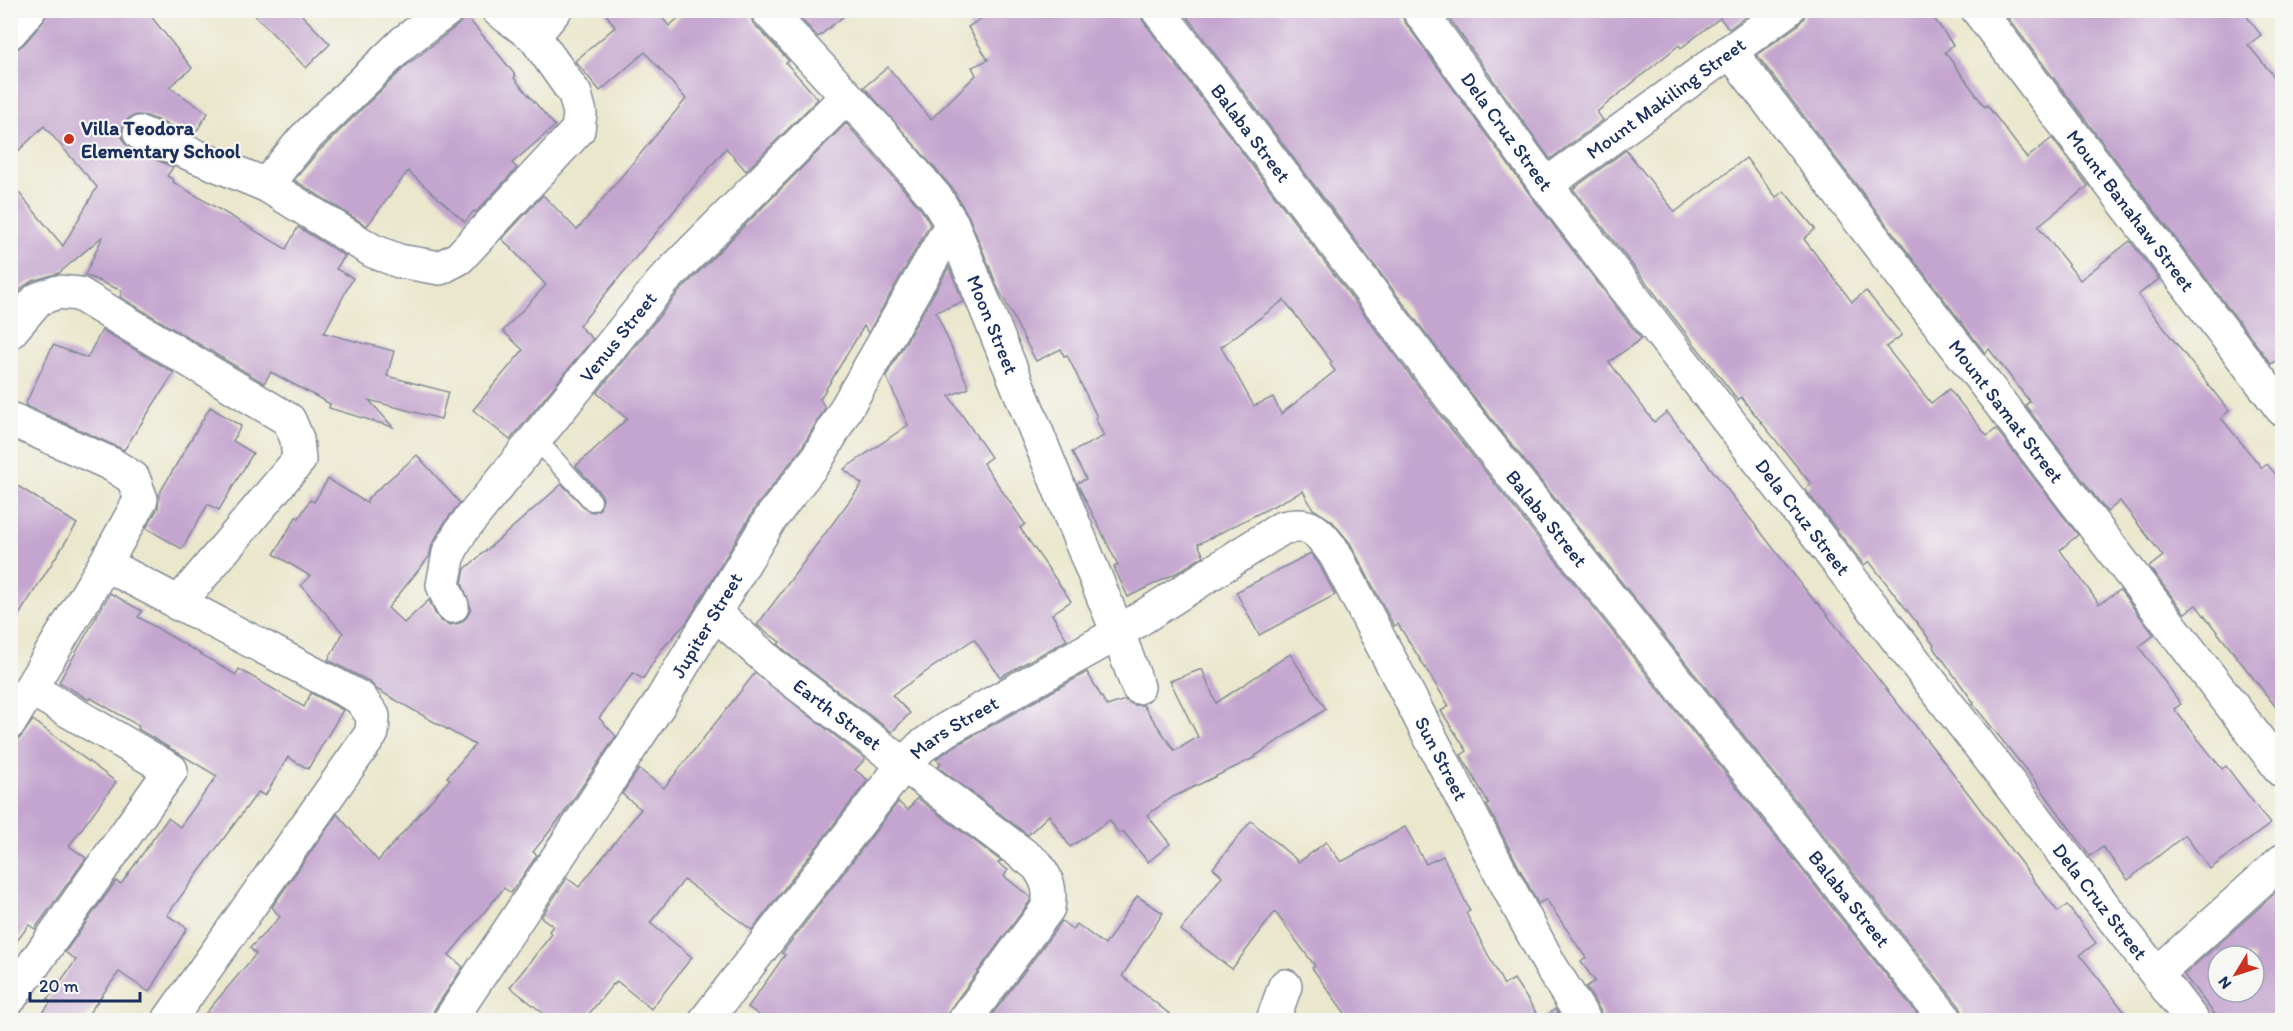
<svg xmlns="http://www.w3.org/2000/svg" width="2293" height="1031" font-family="Itim,sans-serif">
<rect width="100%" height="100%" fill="#f6f6f2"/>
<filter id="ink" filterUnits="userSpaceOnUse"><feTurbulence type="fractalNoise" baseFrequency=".0167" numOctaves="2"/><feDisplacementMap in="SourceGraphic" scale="12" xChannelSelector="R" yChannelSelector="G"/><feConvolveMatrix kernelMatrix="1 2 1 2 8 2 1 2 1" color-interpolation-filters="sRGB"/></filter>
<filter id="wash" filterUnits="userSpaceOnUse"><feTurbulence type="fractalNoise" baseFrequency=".008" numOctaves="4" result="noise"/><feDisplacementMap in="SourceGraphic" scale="24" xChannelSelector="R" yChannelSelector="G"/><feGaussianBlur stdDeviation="1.35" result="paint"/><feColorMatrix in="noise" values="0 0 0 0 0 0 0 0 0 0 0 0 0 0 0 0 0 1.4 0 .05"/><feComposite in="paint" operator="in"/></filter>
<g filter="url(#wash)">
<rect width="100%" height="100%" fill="#ebe7cd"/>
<g id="blocks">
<g fill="#c4a5cf" fill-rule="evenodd">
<path d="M 47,10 L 146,10 L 192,68 L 169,87 L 208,113 L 194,135 L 147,116 L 137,115 L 129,118 L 123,125 L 121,135 L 125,144 L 133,150 L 173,167 L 167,176 L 174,180 L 173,182 L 286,249 L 298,227 L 345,256 L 336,269 L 353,278 L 324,333 L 394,351 L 387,376 L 448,392 L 441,419 L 369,400 L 393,427 L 329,408 L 330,404 L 271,372 L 264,383 L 120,297 L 122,291 L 85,275 L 103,236 L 59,273 L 32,281 L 24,286 L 10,302 L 10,182 L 63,246 L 97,187 L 44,126 L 10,159 L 10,50 L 17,49 L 24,44 L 43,22 Z"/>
<path d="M 250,10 L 297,10 L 330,44 L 306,68 Z"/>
<path d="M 603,10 L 656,10 L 669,26 L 688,10 L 749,10 L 753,23 L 789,61 L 786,63 L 818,99 L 746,171 L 726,148 L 579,326 L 593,339 L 510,440 L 473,410 L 523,350 L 503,331 L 546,285 L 502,239 L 543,195 L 577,230 L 686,99 L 645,52 L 600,91 L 575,61 L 615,27 Z"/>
<path d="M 793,10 L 851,10 L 818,37 Z"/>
<path d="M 994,10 L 1140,10 L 1143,21 L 1440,415 L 1922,1020 L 1603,1020 L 1600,1010 L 1586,987 L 1595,981 L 1581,962 L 1586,958 L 1546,899 L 1538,904 L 1487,805 L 1489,804 L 1461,755 L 1467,751 L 1441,711 L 1449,706 L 1398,624 L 1394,626 L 1350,543 L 1332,521 L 1313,509 L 1303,491 L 1198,544 L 1204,556 L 1178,572 L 1128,597 L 1114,567 L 1118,565 L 1077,483 L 1086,479 L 1072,452 L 1104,436 L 1095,418 L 1097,417 L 1067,355 L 1064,356 L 1061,349 L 1036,361 L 998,288 L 969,217 L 952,188 L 864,87 L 888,67 L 931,119 L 976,75 L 972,67 L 988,60 L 968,27 ZM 1284,300 L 1332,362 L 1330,364 L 1335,371 L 1281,414 L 1273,397 L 1254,406 L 1221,347 Z"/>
<path d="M 1182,10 L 1401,10 L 1404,21 L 1531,196 L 1641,339 L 1609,362 L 1654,422 L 1667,412 L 1816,603 L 1817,602 L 1949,768 L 2058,912 L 2067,905 L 2096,943 L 2080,955 L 2131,1020 L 1964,1020 L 1961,1008 L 1470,392 Z"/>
<path d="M 1443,10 L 1754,10 L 1729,29 L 1720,18 L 1681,48 L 1679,45 L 1597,112 L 1603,120 L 1550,159 Z"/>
<path d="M 1805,10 L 1928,10 L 1953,45 L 1945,52 L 1985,107 L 1987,105 L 2027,158 L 2052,138 L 2088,186 L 2038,226 L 2080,280 L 2130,241 L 2159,279 L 2138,295 L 2229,411 L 2221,418 L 2262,468 L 2267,464 L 2283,483 L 2283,716 L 2196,605 L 2185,613 L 2184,612 L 2149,567 L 2163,556 L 2120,501 L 2107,512 L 2025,405 L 2030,402 L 1989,349 L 1985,353 L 1757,55 L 1798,25 L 1804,18 Z"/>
<path d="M 2002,10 L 2242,10 L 2261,35 L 2248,45 L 2283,87 L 2283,357 L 2271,364 Z"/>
<path d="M 465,15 L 491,45 L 516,76 L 514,78 L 555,126 L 512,163 L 517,168 L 476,212 L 474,211 L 465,222 L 408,171 L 367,226 L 294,180 L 317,153 L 407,65 L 458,25 Z"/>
<path d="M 846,123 L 921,209 L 930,224 L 868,333 L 864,326 L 820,399 L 825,408 L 801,449 L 755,508 L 687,622 L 661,650 L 643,679 L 633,673 L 599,718 L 616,736 L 562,816 L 533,852 L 537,855 L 511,893 L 504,888 L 449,955 L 463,967 L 434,1010 L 432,1020 L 200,1020 L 256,954 L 250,948 L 280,917 L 272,907 L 337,814 L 378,861 L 450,779 L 447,777 L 475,745 L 376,689 L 369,681 L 328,660 L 343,633 L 301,585 L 310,576 L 274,554 L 296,517 L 299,518 L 310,500 L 314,502 L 328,479 L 367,503 L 368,498 L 417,455 L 460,503 L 445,522 L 432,544 L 429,557 L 388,608 L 404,623 L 429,600 L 435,613 L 441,621 L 450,625 L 460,623 L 467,617 L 471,608 L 462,583 L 465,569 L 562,484 L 588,511 L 594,512 L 600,509 L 603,499 L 601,494 L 576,466 L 627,419 L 597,393 L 678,293 Z"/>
<path d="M 1626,150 L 1675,212 L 1746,158 L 1776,197 L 1784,191 L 1815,229 L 1804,239 L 1852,302 L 1866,291 L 1902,335 L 1886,347 L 1931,403 L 1949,389 L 1987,436 L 1996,429 L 2078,535 L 2060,550 L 2099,604 L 2120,590 L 2154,635 L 2139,647 L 2181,704 L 2174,709 L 2222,769 L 2226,766 L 2270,824 L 2210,869 L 2185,835 L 2128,880 L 2103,847 L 2090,856 L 2039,786 L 1973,704 L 1974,703 L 1933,646 L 1934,645 L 1869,561 L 1864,565 L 1805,489 L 1811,484 L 1741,397 L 1738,400 L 1573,189 Z"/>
<path d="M 949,267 L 963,302 L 936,312 L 969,388 L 949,396 L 991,457 L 983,463 L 1025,524 L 1020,528 L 1071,601 L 1052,614 L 1067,640 L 1000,677 L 974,639 L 892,695 L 910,713 L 892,732 L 791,656 L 778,644 L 780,642 L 757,625 L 862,484 L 844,469 L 908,425 L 886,376 Z"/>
<path d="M 102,330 L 174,373 L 124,450 L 25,405 L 53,345 L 87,358 Z"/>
<path d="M 210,407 L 241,426 L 233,441 L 253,453 L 219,510 L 208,504 L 182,549 L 146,528 L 158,508 L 159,494 Z"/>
<path d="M 10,481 L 77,524 L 10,629 Z"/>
<path d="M 1311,553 L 1319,564 L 1335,595 L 1259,635 L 1236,592 Z"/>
<path d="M 110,593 L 142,611 L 138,617 L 236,675 L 239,669 L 304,707 L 311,693 L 343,710 L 308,769 L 288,757 L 265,796 L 258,792 L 167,915 L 187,928 L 149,992 L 119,972 L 84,1020 L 37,1020 L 51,1002 L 47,1000 L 76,960 L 65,952 L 116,881 L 121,884 L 168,818 L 180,827 L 217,776 L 138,729 L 139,726 L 91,698 L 89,700 L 59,682 Z"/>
<path d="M 1290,654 L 1326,709 L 1255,756 L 1256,757 L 1173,797 L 1147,815 L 1170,844 L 1148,862 L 1123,831 L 1119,834 L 1110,820 L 1070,847 L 1049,815 L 1028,835 L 938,767 L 941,763 L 936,759 L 955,746 L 1087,672 L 1107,706 L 1125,700 L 1134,705 L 1143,705 L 1175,751 L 1198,737 L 1170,681 L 1202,669 L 1216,703 Z"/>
<path d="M 755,673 L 865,759 L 855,770 L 868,780 L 752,930 L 684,880 L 650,923 L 692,957 L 651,1009 L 617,981 L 614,985 L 613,984 L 584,1020 L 552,1020 L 510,987 L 552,934 L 549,931 L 553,926 L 541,917 L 567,878 L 579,887 L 641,809 L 622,794 L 639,769 L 664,788 Z"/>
<path d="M 33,720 L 116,782 L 69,846 L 86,858 L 35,929 L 29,925 L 10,950 L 10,741 L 20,738 Z"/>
<path d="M 917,798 L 1001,861 L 998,863 L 1008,870 L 1004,876 L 1030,897 L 1030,901 L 950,1009 L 947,1020 L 766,1020 L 748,1007 L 785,955 L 782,953 L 898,802 L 908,810 Z"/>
<path d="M 1251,821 L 1299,862 L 1326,842 L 1341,862 L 1405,827 L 1426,864 L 1443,856 L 1470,911 L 1466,913 L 1504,985 L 1514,979 L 1541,1020 L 1555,1009 L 1562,1020 L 1350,1020 L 1312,968 L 1315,966 L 1275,912 L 1232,969 L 1181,930 L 1222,876 L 1213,868 Z"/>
<path d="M 2283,886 L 2283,1020 L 2219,1020 L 2184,975 ZM 2218,956 L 2254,956 L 2254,992 L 2218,992 Z"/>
<path d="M 1137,896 L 1163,913 L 1122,976 L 1177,1020 L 988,1020 L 1062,921 L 1073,930 L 1077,924 L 1105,945 Z"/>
</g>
</g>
</g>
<g filter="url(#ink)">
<use href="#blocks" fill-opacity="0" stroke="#838b96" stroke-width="1.5"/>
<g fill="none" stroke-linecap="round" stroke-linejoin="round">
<defs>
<path id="lane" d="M 536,439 L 592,501"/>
<g id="street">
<path d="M 498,10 L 534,36 L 555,10"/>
<path id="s1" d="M 1158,10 L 1455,403 L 1946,1020"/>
<path id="s2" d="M 1419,10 L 1546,185 L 2192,1020"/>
<path id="s3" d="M 1978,10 L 2282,409"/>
<path d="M 10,32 L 29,10"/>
<path id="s4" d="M 1730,51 L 2282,771"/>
<path d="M 140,133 L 266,185 L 373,251 L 399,261 L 440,268 L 459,258 L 578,130 L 580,113 L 575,94 L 534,36"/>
<path d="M 266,185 L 303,140 L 404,42 L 447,10"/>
<path id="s5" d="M 1546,185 L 1787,10"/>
<path d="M 10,332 L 38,299 L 58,292 L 79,294 L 289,420 L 297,439 L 299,460 L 178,604"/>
<path d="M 10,419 L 111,464 L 133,478 L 141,499 L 105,564 L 10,722"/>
<path d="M 105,564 L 360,698 L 373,716 L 372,733 L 169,1020"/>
<path id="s6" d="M 452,606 L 443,585 L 449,553 L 461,531 L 664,280 L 846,97"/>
<path id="s7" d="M 715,613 L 779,670 L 1037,865 C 1048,880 1051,890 1048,908 L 965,1020"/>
<path d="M 2157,974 L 2282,861"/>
<path d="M 10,998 L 171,770 L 31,689"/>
<path id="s8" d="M 450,1020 L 658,706 L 771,518 L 817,459 L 952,224"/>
<path id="s9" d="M 706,1020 L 904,764 L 921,747 L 945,730 L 1118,633 L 1138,687"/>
<path d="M 1273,1020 L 1285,986"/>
</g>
<g id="secondary">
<path id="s10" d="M 767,10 L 881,133 L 936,198 L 952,224 L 1118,633 L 1282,528 C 1312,521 1318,531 1335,554 L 1513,896 L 1550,965 L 1584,1020"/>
</g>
</defs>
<use href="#lane" stroke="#838b96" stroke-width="21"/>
<use href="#street" stroke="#838b96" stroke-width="36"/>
<use href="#secondary" stroke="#838b96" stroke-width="36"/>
<use href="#lane" stroke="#fff" stroke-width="18"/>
<use href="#street" stroke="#fff" stroke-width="33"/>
<use href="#secondary" stroke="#fff" stroke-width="33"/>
</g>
</g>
<circle fill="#c8321e" stroke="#f6f6f2" stroke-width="2" cx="69" cy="139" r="6"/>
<g text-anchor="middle" stroke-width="4.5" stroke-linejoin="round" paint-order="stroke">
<g font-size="20" fill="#1b2f5e" stroke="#f6f6f2">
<text dy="7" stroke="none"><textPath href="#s5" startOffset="148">Mount Makiling Street</textPath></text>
<text dy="7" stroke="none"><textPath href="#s2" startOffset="150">Dela Cruz Street</textPath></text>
<text dy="7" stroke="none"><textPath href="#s1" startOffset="154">Balaba Street</textPath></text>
<text dy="7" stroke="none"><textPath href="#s3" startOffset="252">Mount Banahaw Street</textPath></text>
<text dy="7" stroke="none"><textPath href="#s10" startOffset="392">Moon Street</textPath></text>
<text dy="7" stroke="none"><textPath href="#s6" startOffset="330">Venus Street</textPath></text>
<text dy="7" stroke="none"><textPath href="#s4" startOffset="454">Mount Samat Street</textPath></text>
<text dy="7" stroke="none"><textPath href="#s2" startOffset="636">Dela Cruz Street</textPath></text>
<text dy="7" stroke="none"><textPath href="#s1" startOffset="640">Balaba Street</textPath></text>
<text dy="7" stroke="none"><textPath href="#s8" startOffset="471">Jupiter Street</textPath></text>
<text dy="7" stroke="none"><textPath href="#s7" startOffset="159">Earth Street</textPath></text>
<text dy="7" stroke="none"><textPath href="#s9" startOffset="386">Mars Street</textPath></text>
<text dy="7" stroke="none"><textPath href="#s10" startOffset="1215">Sun Street</textPath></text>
<text dy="7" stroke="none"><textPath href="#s1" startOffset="1126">Balaba Street</textPath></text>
<text dy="7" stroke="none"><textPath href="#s2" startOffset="1122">Dela Cruz Street</textPath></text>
</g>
<g font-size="20" font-weight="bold" fill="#1b2f5e" stroke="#f6f6f2" text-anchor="start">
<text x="81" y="135">Villa Teodora<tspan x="81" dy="23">Elementary School</tspan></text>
</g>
</g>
<rect width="2293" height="1031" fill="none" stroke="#f6f6f2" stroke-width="36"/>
<g transform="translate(2236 974) rotate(232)"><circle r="28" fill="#f6f6f2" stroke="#9ea6b7" stroke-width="1.5"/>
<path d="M0-4.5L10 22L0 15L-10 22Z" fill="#c8321e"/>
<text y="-9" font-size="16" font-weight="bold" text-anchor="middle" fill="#1b2f5e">N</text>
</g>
<path d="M30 992v9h110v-9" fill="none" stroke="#1b2f5e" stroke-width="3"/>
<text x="39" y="992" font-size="18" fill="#1b2f5e" stroke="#f6f6f2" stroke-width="4.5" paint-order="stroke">20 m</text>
</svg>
